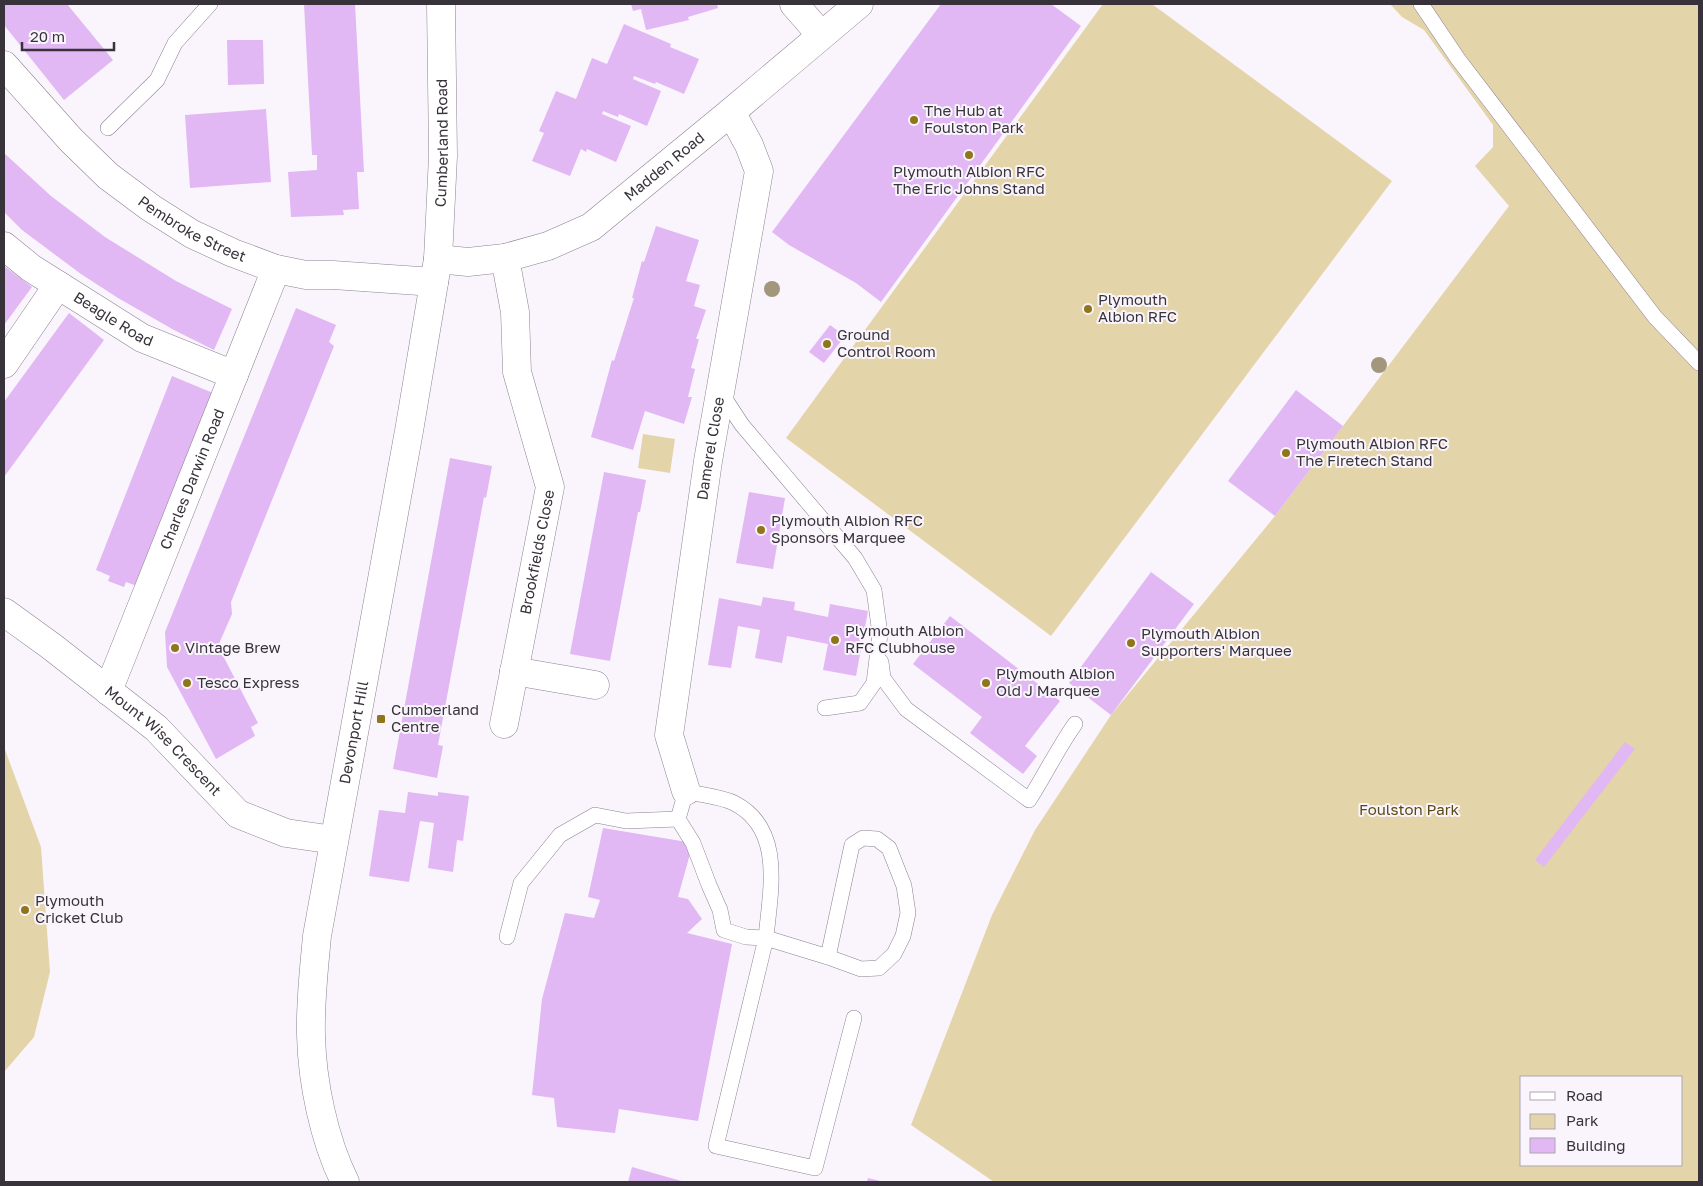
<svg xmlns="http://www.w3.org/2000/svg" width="1703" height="1186" font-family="'Golos Text',sans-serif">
<rect width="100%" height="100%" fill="#faf5fd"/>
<g fill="#e4d4a9" fill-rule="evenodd">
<path d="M 1103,4 L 1152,4 L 1392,181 L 1051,636 L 786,438 Z"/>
<path d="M 1390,4 L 1699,4 L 1699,1182 L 994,1182 L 911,1125 L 992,915 L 1035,830 L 1111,715 L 1275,516 L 1509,206 L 1475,166 L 1493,147 L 1493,125 L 1424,30 L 1402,17 ZM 1522,1077 L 1682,1077 L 1682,1165 L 1522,1165 Z"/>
<path d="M 643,434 L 675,439 L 670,473 L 638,468 Z"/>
<path d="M 4,747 L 41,847 L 50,972 L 34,1037 L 4,1072 Z"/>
</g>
<g fill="#e1b7f4">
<path d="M 4,4 L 67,4 L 113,60 L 64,100 L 4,25 Z"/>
<path d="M 304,4 L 355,4 L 364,172 L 357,172 L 359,209 L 343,210 L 344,215 L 291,217 L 288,172 L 317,170 L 317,155 L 312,155 Z"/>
<path d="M 631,4 L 717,4 L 718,8 L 688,17 L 689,20 L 646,30 L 641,9 L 633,11 Z"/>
<path d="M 941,4 L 1051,4 L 1081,26 L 881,302 L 856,283 L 789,245 L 772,232 Z"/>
<path d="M 624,24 L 671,44 L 670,47 L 699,59 L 684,94 L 656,82 L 655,84 L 634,76 L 633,79 L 661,91 L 647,126 L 619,114 L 618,117 L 603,111 L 602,114 L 631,126 L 616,162 L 587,149 L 586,152 L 581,149 L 570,176 L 532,161 L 544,133 L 539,131 L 556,91 L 576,99 L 592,58 L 607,64 Z"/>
<path d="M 227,40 L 263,40 L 264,84 L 228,85 Z"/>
<path d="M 266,109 L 271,182 L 190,188 L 185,115 Z"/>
<path d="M 4,153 L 51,196 L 105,237 L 176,281 L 232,309 L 214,350 L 174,330 L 118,298 L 81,274 L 22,230 L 4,212 Z"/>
<path d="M 656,226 L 699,240 L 686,281 L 700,285 L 694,306 L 706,310 L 696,339 L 699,339 L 691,368 L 695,369 L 688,397 L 692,397 L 684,424 L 645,411 L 633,450 L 591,437 L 612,360 L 614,361 L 634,298 L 632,298 L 642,261 L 644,262 Z"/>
<path d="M 4,266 L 32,287 L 4,325 Z"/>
<path d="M 296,308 L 336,325 L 329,342 L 334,346 L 231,602 L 232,614 L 218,646 L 258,723 L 251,727 L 255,736 L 216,759 L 167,667 L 165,632 Z"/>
<path d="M 69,313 L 104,340 L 4,477 L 4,402 Z"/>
<path d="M 830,325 L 845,336 L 824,363 L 809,352 Z"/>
<path d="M 172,376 L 213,393 L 137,586 L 126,582 L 124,587 L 108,581 L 110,576 L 96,570 Z"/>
<path d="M 1296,390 L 1343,426 L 1275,516 L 1228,481 Z"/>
<path d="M 450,458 L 492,466 L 486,498 L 484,497 L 438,745 L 443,746 L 437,778 L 393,769 Z"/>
<path d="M 604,472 L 646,480 L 640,512 L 638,512 L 610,661 L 570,654 Z"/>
<path d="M 749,492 L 785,498 L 773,569 L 736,563 Z"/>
<path d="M 1151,572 L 1194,604 L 1111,715 L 1069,683 Z"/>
<path d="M 763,597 L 795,602 L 794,610 L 828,617 L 830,604 L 868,611 L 856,676 L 823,670 L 828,644 L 787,636 L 782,663 L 755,658 L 760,630 L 738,626 L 731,668 L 708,665 L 719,598 L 761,606 Z"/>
<path d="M 950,616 L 1060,701 L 1025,746 L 1037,756 L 1023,774 L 970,733 L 982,717 L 913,664 Z"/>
<path d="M 1625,742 L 1635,749 L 1544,867 L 1535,860 Z"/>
<path d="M 408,792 L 438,796 L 438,792 L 469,796 L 463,841 L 457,840 L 453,872 L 428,868 L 434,823 L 420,821 L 409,882 L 369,876 L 379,810 L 405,813 Z"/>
<path d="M 603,828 L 693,843 L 678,897 L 688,899 L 702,919 L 687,933 L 732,944 L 698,1121 L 619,1109 L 615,1133 L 557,1127 L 554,1098 L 532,1095 L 542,999 L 565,913 L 594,918 L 600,900 L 588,897 Z"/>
<path d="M 632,1167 L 685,1182 L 628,1182 Z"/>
<path d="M 868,1178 L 884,1182 L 867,1182 Z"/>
</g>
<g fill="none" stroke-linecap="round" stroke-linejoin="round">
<defs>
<g id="service">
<path d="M 1421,4 L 1458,59 L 1655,317 L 1699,363"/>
<path d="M 108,128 L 157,80 L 175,43 L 210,4"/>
<path d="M 721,393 L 742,425 L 855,558 L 874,590 L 880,634 L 874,683 L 860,703 L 825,708"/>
<path d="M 881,662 L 883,678 L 906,709 L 1029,800 C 1045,775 1058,748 1075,724"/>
<path d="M 686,791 C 700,795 722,797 734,803 C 785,829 770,892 766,938 L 746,937 L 724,930 L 720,910 L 709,885 L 693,843 L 678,819 Z"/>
<path d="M 507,937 L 521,883 L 560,835 L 595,815 L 626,821 L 678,819"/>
<path d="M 828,957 L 852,845 L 863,838 L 877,839 L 889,848 L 904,886 L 908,913 L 903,936 L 894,954 L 879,968 L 861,969 L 828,957 L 766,938 L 716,1146 L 815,1168 L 854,1018"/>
</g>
<g id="minor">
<path d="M 794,4 L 821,35"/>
<path id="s1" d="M 4,65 L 71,140 L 108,176 L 151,208 L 192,234 L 233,253 L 276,269 L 306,275 L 333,275 L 434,282"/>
<path id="s2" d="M 4,246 L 31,268 L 142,338 L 234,375"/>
<path id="s3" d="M 438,259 L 468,262 L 505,258 L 548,246 L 591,227 L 731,112 L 859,4"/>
<path d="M 4,364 L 58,285"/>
<path id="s4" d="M 4,612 L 51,646 L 156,728 L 238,814 L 286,833 L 334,840"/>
<path d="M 514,671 L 595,685"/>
<path id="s5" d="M 108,691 L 276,269"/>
<path id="s6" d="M 504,724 L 550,487 L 517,372 L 515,312 L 505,258"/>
<path id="s7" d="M 686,791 L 669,735 L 708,461 L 759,171 L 749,145 L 731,112"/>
</g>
<g id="primary">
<path id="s8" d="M 345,1182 C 324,1140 312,1082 311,1035 C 310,1002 314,969 317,936 L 409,431 L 438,259 L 443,156 L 441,4"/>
</g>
</defs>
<use href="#service" stroke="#8d8192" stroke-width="16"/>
<use href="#minor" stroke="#8d8192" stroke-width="29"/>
<use href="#primary" stroke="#8d8192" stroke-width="29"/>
<use href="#service" stroke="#fff" stroke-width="15"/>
<use href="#minor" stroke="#fff" stroke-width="28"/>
<use href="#primary" stroke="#fff" stroke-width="28"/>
</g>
<g fill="#a2967c">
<circle cx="772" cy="289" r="8"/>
<circle cx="1379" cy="365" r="8"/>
</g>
<g fill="#91751b" stroke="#faf5fd" stroke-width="2">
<circle cx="914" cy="120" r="5"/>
<circle cx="969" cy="155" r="5"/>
<circle cx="1088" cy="309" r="5"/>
<circle cx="827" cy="344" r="5"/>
<circle cx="1286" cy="453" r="5"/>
<circle cx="761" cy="530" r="5"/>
<circle cx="835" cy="640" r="5"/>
<circle cx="1131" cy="643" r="5"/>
<circle cx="175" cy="648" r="5"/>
<circle cx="187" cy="683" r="5"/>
<circle cx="986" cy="683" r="5"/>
<rect x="376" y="714" width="10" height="10" rx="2.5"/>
<circle cx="25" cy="910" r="5"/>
</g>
<g text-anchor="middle" stroke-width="4" stroke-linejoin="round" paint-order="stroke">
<g font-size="15" fill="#38333a" stroke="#faf5fd" text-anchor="start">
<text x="924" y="116">The Hub at<tspan x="924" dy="17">Foulston Park</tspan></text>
<text x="969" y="177" text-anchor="middle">Plymouth Albion RFC<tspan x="969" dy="17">The Eric Johns Stand</tspan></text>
<text x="1098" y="305">Plymouth<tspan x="1098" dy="17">Albion RFC</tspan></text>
<text x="837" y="340">Ground<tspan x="837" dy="17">Control Room</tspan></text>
<text x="1296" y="449">Plymouth Albion RFC<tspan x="1296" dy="17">The Firetech Stand</tspan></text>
<text x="771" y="526">Plymouth Albion RFC<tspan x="771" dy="17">Sponsors Marquee</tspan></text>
<text x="845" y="636">Plymouth Albion<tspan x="845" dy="17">RFC Clubhouse</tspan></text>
<text x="1141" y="639">Plymouth Albion<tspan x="1141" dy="17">Supporters' Marquee</tspan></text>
<text x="185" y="653">Vintage Brew</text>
<text x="996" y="679">Plymouth Albion<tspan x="996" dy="17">Old J Marquee</tspan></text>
<text x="197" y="688">Tesco Express</text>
<text x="391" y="715">Cumberland<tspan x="391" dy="17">Centre</tspan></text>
<text x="35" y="906">Plymouth<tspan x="35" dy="17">Cricket Club</tspan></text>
</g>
<g font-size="15" fill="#38333a" stroke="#faf5fd">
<text dy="5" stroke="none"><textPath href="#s8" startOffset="1055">Cumberland Road</textPath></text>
<text dy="5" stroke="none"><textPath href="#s3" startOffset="254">Madden Road</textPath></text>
<text dy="5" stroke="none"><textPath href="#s1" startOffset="252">Pembroke Street</textPath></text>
<text dy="5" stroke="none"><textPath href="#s2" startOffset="132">Beagle Road</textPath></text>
<text dy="5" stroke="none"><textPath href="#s7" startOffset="348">Damerel Close</textPath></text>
<text dy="5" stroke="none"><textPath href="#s5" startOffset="228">Charles Darwin Road</textPath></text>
<text dy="5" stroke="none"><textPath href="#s6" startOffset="175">Brookfields Close</textPath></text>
<text dy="5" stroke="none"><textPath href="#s8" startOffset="458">Devonport Hill</textPath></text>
<text dy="5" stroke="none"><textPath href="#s4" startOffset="205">Mount Wise Crescent</textPath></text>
</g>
<g font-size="15" fill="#5a4912" stroke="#faf5fd">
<text x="1409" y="815">Foulston Park</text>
</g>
</g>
<rect width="1703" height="1186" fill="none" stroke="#38333a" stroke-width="10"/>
<rect x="1520" y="1076" width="162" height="90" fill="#faf5fd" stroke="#aca7af"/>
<rect x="1530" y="1092" width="25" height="8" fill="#ffffff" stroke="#aca7af"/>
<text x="1566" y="1101" font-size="15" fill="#38333a">Road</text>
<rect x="1530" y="1114" width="25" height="15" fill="#e4d4a9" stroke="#aca7af"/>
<text x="1566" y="1126" font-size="15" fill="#38333a">Park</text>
<rect x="1530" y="1138" width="25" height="15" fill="#e1b7f4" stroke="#aca7af"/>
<text x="1566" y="1151" font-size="15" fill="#38333a">Building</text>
<path d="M22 42v8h92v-8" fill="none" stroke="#38333a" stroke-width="2.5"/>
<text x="30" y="42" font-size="15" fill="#38333a" stroke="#faf5fd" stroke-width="4" paint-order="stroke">20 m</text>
</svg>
